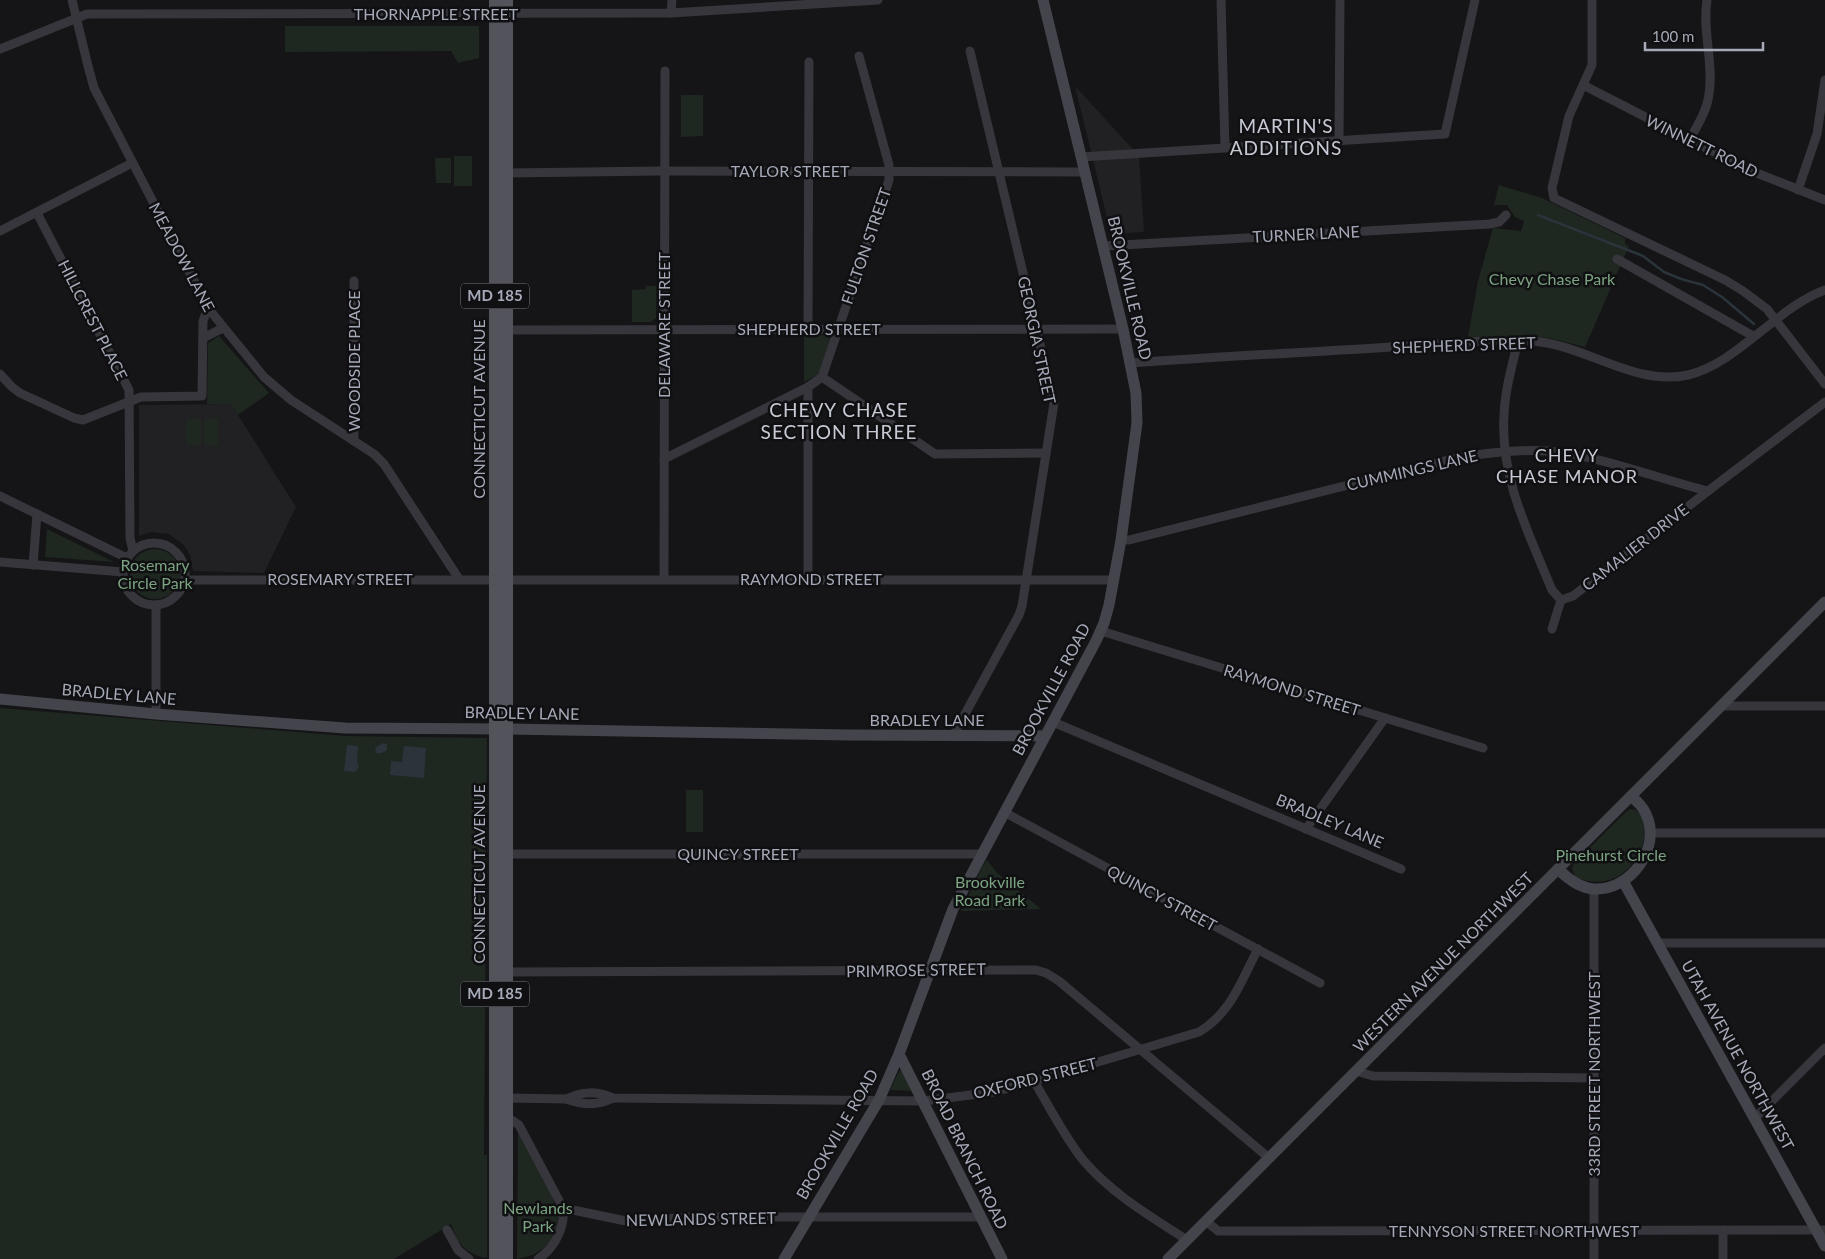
<svg xmlns="http://www.w3.org/2000/svg" width="1825" height="1259" font-family="Lato,sans-serif">
<rect width="100%" height="100%" fill="#151517"/>
<g fill="#212124">
<path d="M 1075,86 L 1139,156 L 1144,232 L 1111,234 Z"/>
<path d="M 231,404 L 296,507 L 264,573 L 193,571 L 190,555 L 184,545 L 169,534 L 151,532 L 139,536 L 139,405 Z"/>
</g>
<g fill="#1f2721">
<path d="M 479,26 L 479,58 L 458,63 L 451,51 L 285,52 L 285,26 Z"/>
<path d="M 681,95 L 703,95 L 703,136 L 681,137 Z"/>
<rect x="454" y="156" width="18" height="30"/>
<path d="M 435,158 L 451,158 L 451,183 L 436,183 Z"/>
<path d="M 1499,185 L 1542,198 L 1625,238 L 1625,244 L 1629,246 L 1585,347 L 1549,338 L 1529,336 L 1468,337 L 1478,281 L 1493,228 L 1521,231 L 1524,221 L 1515,217 L 1507,205 L 1494,205 Z"/>
<path d="M 646,286 L 657,286 L 656,318 L 651,322 L 632,322 L 632,290 L 646,289 Z"/>
<path d="M 804,335 L 826,335 L 831,340 L 819,374 L 804,382 Z"/>
<path d="M 219,336 L 269,393 L 238,415 L 231,404 L 207,404 L 208,343 Z"/>
<rect x="186" y="419" width="15" height="26"/>
<rect x="204" y="419" width="14" height="26"/>
<path d="M 47,529 L 114,562 L 45,557 Z"/>
<circle cx="155" cy="574" r="25"/>
<path d="M 0,708 L 345,736 L 487,738 L 484,1155 L 487,1155 L 487,1258 C 465,1254 458,1244 451,1224 L 394,1259 L 0,1259 Z"/>
<rect x="686" y="790" width="17" height="42"/>
<path d="M 1631,809 C 1663,814 1637,903 1575,877 L 1572,868 L 1574,863 L 1627,811 Z"/>
<path d="M 987,860 L 997,873 L 1041,909 L 961,911 L 982,867 Z"/>
<path d="M 899,1071 L 902,1071 L 914,1091 L 890,1090 Z"/>
<path d="M 518,1130 L 552,1196 L 558,1215 L 557,1228 L 550,1241 L 544,1248 L 533,1255 L 517,1259 Z"/>
</g>
<g fill="#2b333b">
<path d="M 383,743 L 387,744 L 387,750 L 382,753 L 376,753 L 375,748 Z"/>
<path d="M 347,745 L 358,746 L 357,760 L 359,767 L 355,772 L 344,771 Z"/>
<path d="M 404,746 L 426,748 L 424,778 L 390,775 L 391,761 L 402,762 Z"/>
</g>
<g fill="none" stroke-linecap="round" stroke-linejoin="round">
<path stroke="#2b333b" stroke-width="2.5" d="M 1538,215 L 1643,256 L 1664,272 L 1681,279 L 1703,285 L 1722,297 L 1754,324"/>
<g stroke="#36363c" stroke-width="9">
<path d="M 72,0 L 88,66 L 94,88 L 208,308 L 264,377 L 291,400 L 354,441 L 374,454 L 384,464 L 459,579"/>
<path d="M 1221,0 L 1225,147"/>
<path d="M 1592,0 L 1592,65 L 1569,116 L 1552,188 L 1554,198 L 1725,280 L 1743,291 L 1767,309 L 1825,384"/>
<path d="M 671,13 L 672,0"/>
<path d="M 0,49 L 87,14 L 671,13 L 878,0"/>
<path d="M 1583,85 L 1749,170 L 1825,200"/>
<path d="M 1339,141 L 1340,0"/>
<path d="M 1689,141 C 1697,126 1707,111 1709,94 C 1714,63 1702,32 1707,0"/>
<path d="M 1081,157 L 1445,134 L 1475,0"/>
<path d="M 502,173 L 659,171 L 1084,172"/>
<path d="M 1798,190 L 1817,134 L 1825,80"/>
<path d="M 37,213 L 129,390 L 130,538 L 133,551"/>
<path d="M 0,231 L 132,163"/>
<path d="M 1104,246 L 1490,224 L 1499,222 L 1506,215"/>
<path d="M 1617,259 L 1753,336"/>
<path d="M 354,281 L 354,441"/>
<path d="M 808,329 L 809,62"/>
<path d="M 501,330 L 1123,329"/>
<path d="M 203,338 L 223,328"/>
<path d="M 1518,341 C 1512,366 1505,390 1504,415 C 1500,478 1529,534 1552,590 L 1561,600 L 1552,629"/>
<path d="M 1131,363 C 1213,357 1295,353 1376,348 C 1428,345 1480,339 1531,341 C 1585,344 1634,387 1688,375 C 1738,363 1776,308 1825,290"/>
<path d="M 0,374 L 12,387 L 20,393 L 74,418 L 83,420 L 141,397 L 202,396 L 203,321 L 208,308"/>
<path d="M 822,377 L 889,180 L 889,165 L 859,56"/>
<path d="M 808,387 L 808,579"/>
<path d="M 664,459 L 808,387 L 822,377 L 935,454 L 1046,453"/>
<path d="M 0,496 L 127,558"/>
<path d="M 1121,540 L 1129,540 L 1456,458 C 1486,453 1517,449 1548,451 C 1602,456 1655,478 1708,491 L 1825,402"/>
<circle cx="154" cy="574" r="31"/>
<path d="M 0,562 L 123,572"/>
<path d="M 33,565 L 37,514"/>
<path d="M 664,579 L 665,71"/>
<path d="M 185,580 L 1114,580"/>
<path d="M 1561,600 L 1573,596 L 1708,491"/>
<path d="M 156,605 L 156,714"/>
<path d="M 1101,631 L 1483,748"/>
<path d="M 1722,706 L 1825,706"/>
<path d="M 1053,722 L 1401,869"/>
<path d="M 953,736 L 1019,615 L 1022,606 L 1054,403 L 970,51"/>
<path d="M 1004,812 L 1320,983"/>
<path d="M 1306,829 L 1385,718"/>
<path d="M 1651,833 L 1825,833"/>
<path d="M 503,854 L 981,854"/>
<path d="M 1594,889 L 1594,1259"/>
<path d="M 1658,943 L 1825,943"/>
<path d="M 502,972 L 1036,970 L 1046,973 L 1059,981 L 1269,1158"/>
<path d="M 1356,1071 L 1373,1076 L 1594,1078"/>
<path d="M 1034,1081 C 1050,1108 1064,1136 1083,1160 C 1112,1194 1150,1216 1187,1240"/>
<path d="M 503,1098 L 566,1099 C 583,1105 597,1106 613,1098"/>
<path d="M 566,1099 C 583,1091 596,1091 613,1098 L 923,1101 L 955,1097 L 994,1092 L 1034,1081 L 1199,1032 C 1231,1013 1241,981 1258,949"/>
<path d="M 507,1117 L 519,1125 L 563,1208 C 565,1227 555,1248 538,1259"/>
<path d="M 1754,1119 L 1825,1048"/>
<path d="M 563,1208 L 631,1222 L 686,1217 L 980,1217"/>
<path d="M 1206,1221 L 1218,1231 L 1825,1230"/>
<path d="M 447,1230 L 458,1250 L 469,1259"/>
<path d="M 1723,1259 L 1723,1230"/>
</g>
<g stroke="#44454c" stroke-width="11">
<path d="M 0,699 L 156,714 L 345,728 L 507,729 L 849,735 L 1045,736"/>
<path d="M 1558,869 C 1568,879 1580,888 1594,889 C 1631,891 1662,847 1646,814 C 1643,807 1637,801 1631,796"/>
<path d="M 1623,881 L 1825,1246"/>
<path d="M 899,1054 L 1002,1259"/>
<path d="M 784,1259 L 879,1100 L 899,1054 L 953,909 L 1096,641 L 1104,623 L 1109,605 L 1121,540 L 1137,423 L 1136,393 L 1123,329 L 1043,0"/>
<path d="M 1168,1259 L 1825,602"/>
</g>
<g stroke="#52535b" stroke-width="12">
<path d="M 495,0 L 495,1259"/>
<path d="M 507,1259 L 507,0"/>
</g>
</g>
<g text-anchor="middle" stroke-width="5" stroke-linejoin="round" paint-order="stroke">
<g fill="#101012" stroke="#797c86" stroke-width="1">
<rect x="461" y="283.5" width="68" height="25" rx="4"/>
<rect x="461" y="981.5" width="68" height="25" rx="4"/>
</g>
<g font-size="15" font-weight="bold" fill="#a6aab8">
<text x="495" y="301">MD 185</text>
<text x="495" y="999">MD 185</text>
</g>
<g font-size="16" fill="#a6aab8" stroke="#101012">
<text x="436" y="20">THORNAPPLE STREET</text>
<text transform="translate(1702 146) rotate(26)" y="6">WINNETT ROAD</text>
<text x="790" y="177">TAYLOR STREET</text>
<text transform="translate(1306 234) rotate(-3)" y="6">TURNER LANE</text>
<text transform="translate(866 246) rotate(-71)" y="6">FULTON STREET</text>
<text transform="translate(182 257) rotate(62)" y="6">MEADOW LANE</text>
<text transform="translate(1130 288) rotate(77)" y="6">BROOKVILLE ROAD</text>
<text transform="translate(93 320) rotate(63)" y="6">HILLCREST PLACE</text>
<text transform="translate(664 325) rotate(-90)" y="6">DELAWARE STREET</text>
<text x="809" y="335">SHEPHERD STREET</text>
<text transform="translate(1037 340) rotate(78)" y="6">GEORGIA STREET</text>
<text transform="translate(1464 345) rotate(-2)" y="6">SHEPHERD STREET</text>
<text transform="translate(354 361) rotate(-90)" y="6">WOODSIDE PLACE</text>
<text transform="translate(479 409) rotate(-90)" y="6">CONNECTICUT AVENUE</text>
<text transform="translate(1412 470) rotate(-13)" y="6">CUMMINGS LANE</text>
<text transform="translate(1635 547) rotate(-38)" y="6">CAMALIER DRIVE</text>
<text x="340" y="585">ROSEMARY STREET</text>
<text x="811" y="585">RAYMOND STREET</text>
<text transform="translate(1051 689) rotate(-62)" y="6">BROOKVILLE ROAD</text>
<text transform="translate(1292 690) rotate(17)" y="6">RAYMOND STREET</text>
<text transform="translate(119 694) rotate(5)" y="6">BRADLEY LANE</text>
<text transform="translate(522 713) rotate(1)" y="6">BRADLEY LANE</text>
<text x="927" y="726">BRADLEY LANE</text>
<text transform="translate(1330 821) rotate(23)" y="6">BRADLEY LANE</text>
<text x="738" y="860">QUINCY STREET</text>
<text transform="translate(479 874) rotate(-90)" y="6">CONNECTICUT AVENUE</text>
<text transform="translate(1162 898) rotate(28)" y="6">QUINCY STREET</text>
<text transform="translate(1443 962) rotate(-45)" y="6">WESTERN AVENUE NORTHWEST</text>
<text transform="translate(916 970) rotate(-1)" y="6">PRIMROSE STREET</text>
<text transform="translate(1738 1055) rotate(61)" y="6">UTAH AVENUE NORTHWEST</text>
<text transform="translate(1594 1074) rotate(-90)" y="6">33RD STREET NORTHWEST</text>
<text transform="translate(1035 1078) rotate(-14)" y="6">OXFORD STREET</text>
<text transform="translate(837 1134) rotate(-60)" y="6">BROOKVILLE ROAD</text>
<text transform="translate(965 1149) rotate(64)" y="6">BROAD BRANCH ROAD</text>
<text transform="translate(701 1219) rotate(-1)" y="6">NEWLANDS STREET</text>
<text x="1514" y="1237">TENNYSON STREET NORTHWEST</text>
</g>
<g font-size="16" fill="#7ca482" stroke="#101012">
<text x="1552" y="285">Chevy Chase Park</text>
<text x="155" y="571">Rosemary<tspan x="155" dy="18">Circle Park</tspan></text>
<text x="1611" y="861">Pinehurst Circle</text>
<text x="990" y="888">Brookville<tspan x="990" dy="18">Road Park</tspan></text>
<text x="538" y="1214">Newlands<tspan x="538" dy="18">Park</tspan></text>
</g>
<g font-size="18" letter-spacing="1" fill="#c7cad4" stroke="#101012">
<text x="1567" y="462">CHEVY<tspan x="1567" dy="21">CHASE MANOR</tspan></text>
</g>
<g font-size="19" letter-spacing="1" fill="#c7cad4" stroke="#101012">
<text x="1286" y="133">MARTIN'S<tspan x="1286" dy="22">ADDITIONS</tspan></text>
<text x="839" y="417">CHEVY CHASE<tspan x="839" dy="22">SECTION THREE</tspan></text>
</g>
</g>
<path d="M1645 42v8h118v-8" fill="none" stroke="#a6aab8" stroke-width="2.5"/>
<text x="1652" y="42" font-size="15" fill="#a6aab8" stroke="#101012" stroke-width="4" paint-order="stroke">100 m</text>
</svg>
